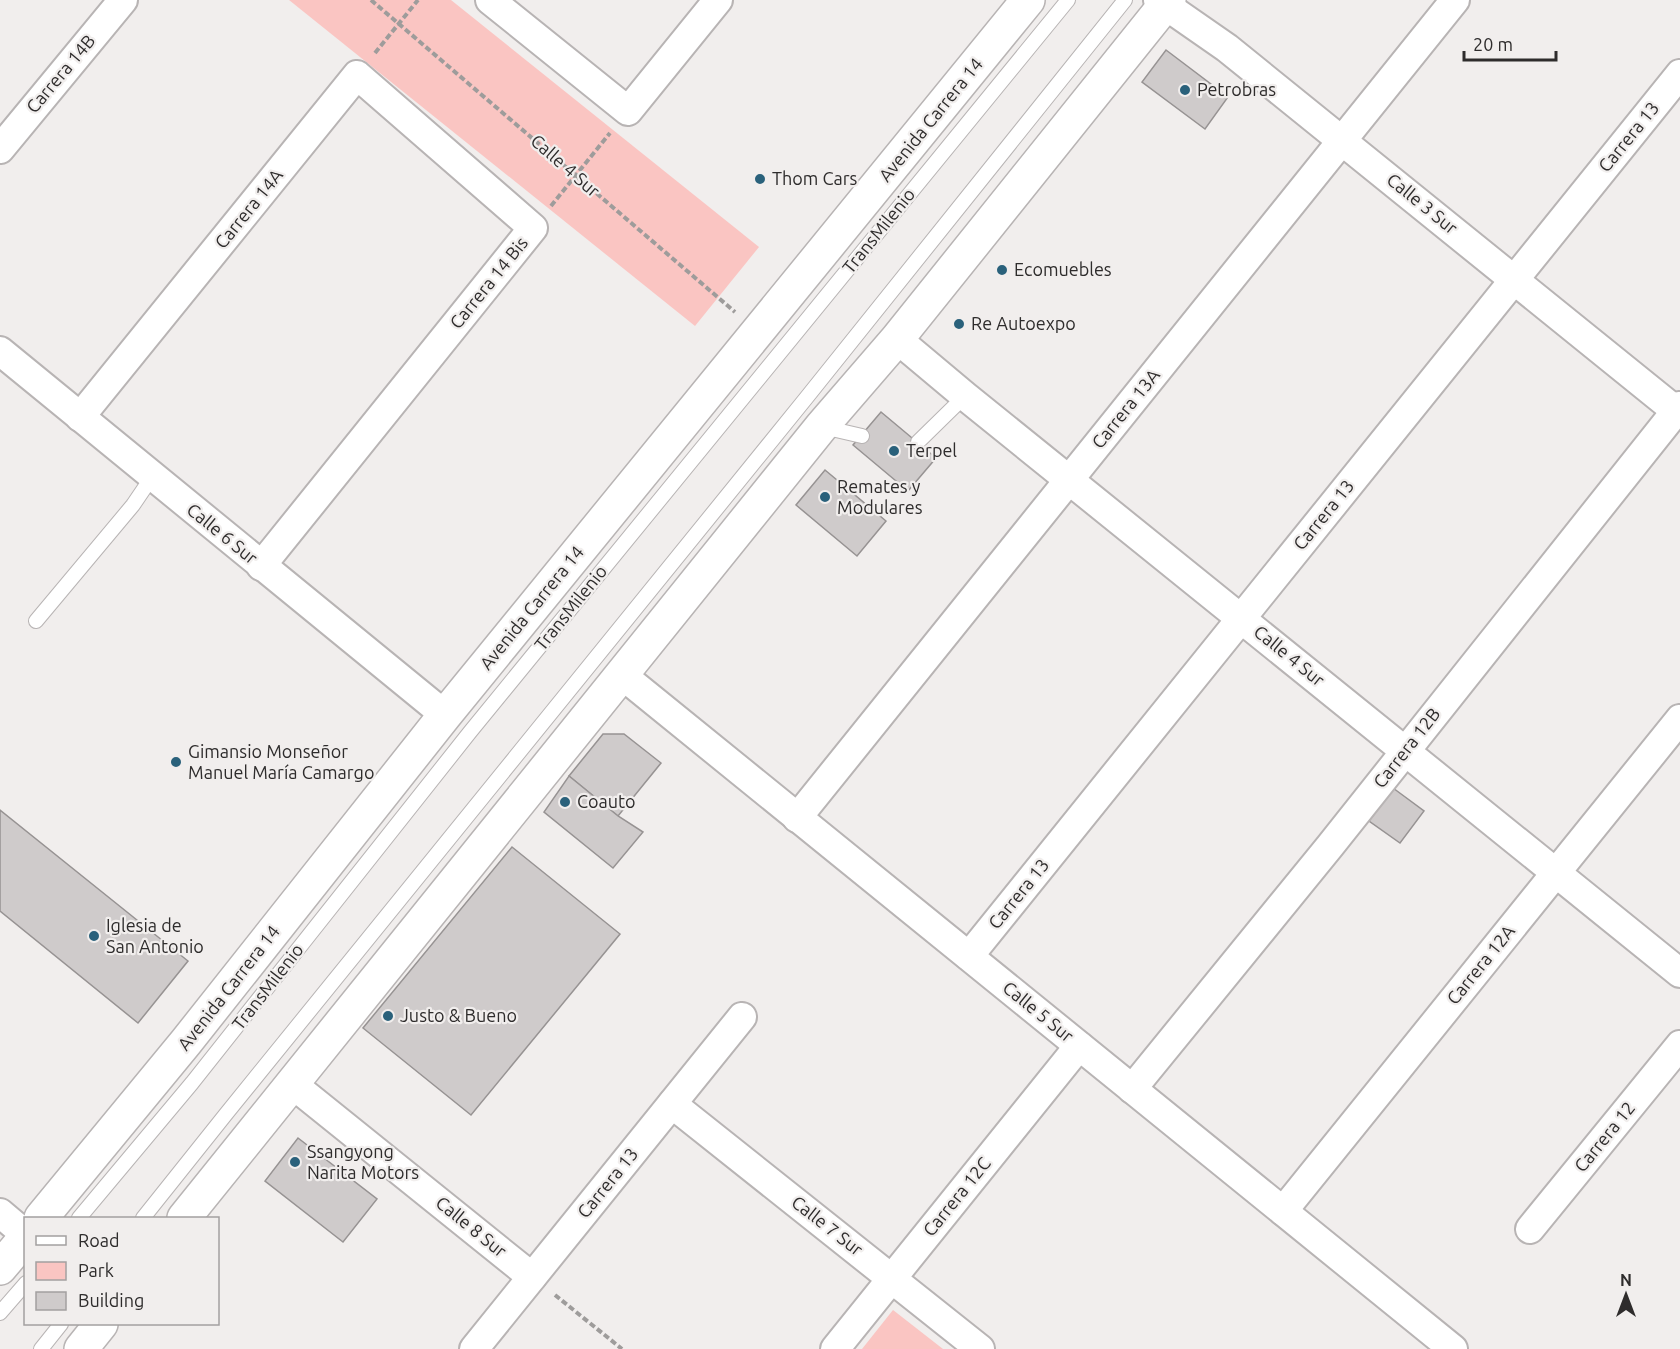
<svg xmlns="http://www.w3.org/2000/svg" width="1680" height="1349" font-family="Ubuntu,sans-serif">
<rect width="100%" height="100%" fill="#f1eeed"/>
<g fill="#fac5c2">
<path d="M 289,0 L 451,0 L 759,247 L 695,326 Z"/>
<path d="M 893,1310 L 943,1349 L 862,1349 Z"/>
</g>
<g fill="#cfcbcb" stroke="#979393" stroke-width="1.5">
<path d="M 1166,50 L 1228,97 L 1205,129 L 1142,82 Z"/>
<path d="M 881,412 L 936,458 L 908,491 L 853,445 Z"/>
<path d="M 825,470 L 886,521 L 857,556 L 796,505 Z"/>
<path d="M 603,734 L 624,734 L 661,763 L 618,816 L 569,776 Z"/>
<path d="M 569,776 L 618,816 L 643,832 L 613,868 L 544,812 Z"/>
<path d="M 1393,788 L 1424,811 L 1400,843 L 1369,821 Z"/>
<path d="M 0,810 L 188,961 L 138,1023 L 0,911 Z"/>
<path d="M 512,847 L 620,934 L 471,1115 L 363,1028 Z"/>
<path d="M 298,1138 L 377,1199 L 343,1242 L 265,1181 Z"/>
</g>
<g fill="none" stroke-linecap="round" stroke-linejoin="round">
<defs>
<g id="lane">
<path d="M 823,427 L 862,436"/>
<path d="M 918,442 L 965,396"/>
<path d="M 36,621 L 133,505 L 152,477"/>
<path d="M 79,1218 L 192,1083 L 470,732 L 1068,0"/>
<path d="M 143,1218 L 226,1114 L 807,397 L 1125,0"/>
<path d="M 0,1313 L 26,1283"/>
<path d="M 41,1349 L 61,1324"/>
</g>
<g id="street">
<path d="M 490,0 L 628,111 L 718,0"/>
<path d="M 1158,0 L 1227,48 L 1680,414"/>
<path d="M 0,149 L 123,0"/>
<path d="M 897,339 L 965,396 L 1680,973"/>
<path d="M 0,351 L 445,715"/>
<path d="M 80,417 L 357,75 L 533,228 L 261,566"/>
<path d="M 622,675 L 1453,1349"/>
<path d="M 797,818 L 1455,0"/>
<path d="M 969,956 L 1680,74"/>
<path d="M 291,1083 L 532,1277"/>
<path d="M 1132,1089 L 1330,846 L 1680,406"/>
<path d="M 672,1104 L 980,1349"/>
<path d="M 1283,1211 L 1680,719"/>
<path d="M 0,1213 L 26,1235"/>
<path d="M 1530,1229 L 1680,1045"/>
<path d="M 474,1349 L 742,1017"/>
<path d="M 835,1349 L 1079,1046"/>
</g>
<g id="primary">
<path d="M 41,1218 L 186,1042 L 445,715 L 1028,0"/>
<path d="M 184,1218 L 821,427 L 897,339 L 1169,0"/>
<path d="M 0,1268 L 26,1237"/>
<path d="M 81,1349 L 101,1324"/>
</g>
</defs>
<use href="#lane" stroke="#b8b4b4" stroke-width="16"/>
<use href="#street" stroke="#b8b4b4" stroke-width="32"/>
<use href="#primary" stroke="#b8b4b4" stroke-width="36"/>
<g stroke="#9e9c9b" stroke-width="4" stroke-dasharray="6 3" stroke-linecap="butt">
<path d="M 371,0 L 735,312"/>
<path d="M 375,53 L 418,0"/>
<path d="M 551,206 L 610,133"/>
<path d="M 555,1295 L 622,1349"/>
</g>
<use href="#lane" stroke="#fff" stroke-width="14"/>
<use href="#street" stroke="#fff" stroke-width="28"/>
<use href="#primary" stroke="#fff" stroke-width="33"/>
</g>
<g fill="#2a617b" stroke="#f1eeed" stroke-width="2">
<circle cx="1185" cy="90" r="6"/>
<circle cx="760" cy="179" r="6"/>
<circle cx="1002" cy="270" r="6"/>
<circle cx="959" cy="324" r="6"/>
<circle cx="894" cy="451" r="6"/>
<circle cx="825" cy="497" r="6"/>
<circle cx="176" cy="762" r="6"/>
<circle cx="565" cy="802" r="6"/>
<circle cx="94" cy="936" r="6"/>
<circle cx="388" cy="1016" r="6"/>
<circle cx="295" cy="1162" r="6"/>
</g>
<g text-anchor="middle" stroke-width="4.5" stroke-linejoin="round" paint-order="stroke">
<g font-size="18" fill="#2e2c2c" stroke="#f1eeed">
<text transform="translate(61 74) rotate(-50)" y="6">Carrera 14B</text>
<text transform="translate(931 120) rotate(-51)" y="6">Avenida Carrera 14</text>
<text transform="translate(1629 137) rotate(-51)" y="6">Carrera 13</text>
<text transform="translate(565 166) rotate(41)" y="6">Calle 4 Sur</text>
<text transform="translate(1422 204) rotate(39)" y="6">Calle 3 Sur</text>
<text transform="translate(249 209) rotate(-51)" y="6">Carrera 14A</text>
<text transform="translate(879 231) rotate(-51)" y="6">TransMilenio</text>
<text transform="translate(489 283) rotate(-51)" y="6">Carrera 14 Bis</text>
<text transform="translate(1126 409) rotate(-51)" y="6">Carrera 13A</text>
<text transform="translate(1324 515) rotate(-51)" y="6">Carrera 13</text>
<text transform="translate(222 534) rotate(39)" y="6">Calle 6 Sur</text>
<text transform="translate(532 608) rotate(-51)" y="6">Avenida Carrera 14</text>
<text transform="translate(571 608) rotate(-51)" y="6">TransMilenio</text>
<text transform="translate(1289 656) rotate(39)" y="6">Calle 4 Sur</text>
<text transform="translate(1407 748) rotate(-52)" y="6">Carrera 12B</text>
<text transform="translate(1019 894) rotate(-51)" y="6">Carrera 13</text>
<text transform="translate(1481 965) rotate(-51)" y="6">Carrera 12A</text>
<text transform="translate(268 987) rotate(-52)" y="6">TransMilenio</text>
<text transform="translate(229 988) rotate(-52)" y="6">Avenida Carrera 14</text>
<text transform="translate(1038 1012) rotate(39)" y="6">Calle 5 Sur</text>
<text transform="translate(1605 1137) rotate(-51)" y="6">Carrera 12</text>
<text transform="translate(608 1183) rotate(-51)" y="6">Carrera 13</text>
<text transform="translate(957 1197) rotate(-51)" y="6">Carrera 12C</text>
<text transform="translate(827 1226) rotate(38)" y="6">Calle 7 Sur</text>
<text transform="translate(471 1227) rotate(39)" y="6">Calle 8 Sur</text>
</g>
<g font-size="18" fill="#2e2c2c" stroke="#f1eeed" text-anchor="start">
<text x="1197" y="96">Petrobras</text>
<text x="772" y="185">Thom Cars</text>
<text x="1014" y="276">Ecomuebles</text>
<text x="971" y="330">Re Autoexpo</text>
<text x="906" y="457">Terpel</text>
<text x="837" y="493">Remates y<tspan x="837" dy="21">Modulares</tspan></text>
<text x="188" y="758">Gimansio Monseñor<tspan x="188" dy="21">Manuel María Camargo</tspan></text>
<text x="577" y="808">Coauto</text>
<text x="106" y="932">Iglesia de<tspan x="106" dy="21">San Antonio</tspan></text>
<text x="400" y="1022">Justo &amp; Bueno</text>
<text x="307" y="1158">Ssangyong<tspan x="307" dy="21">Narita Motors</tspan></text>
</g>
</g>
<rect x="24" y="1217" width="195" height="108" fill="#f1eeed" stroke="#a3a0a0" stroke-width="1.5"/>
<rect x="36" y="1236" width="30" height="9" fill="#ffffff" stroke="#a3a0a0" stroke-width="1.5"/>
<text x="78" y="1247" font-size="18" fill="#2e2c2c">Road</text>
<rect x="36" y="1262" width="30" height="18" fill="#fac5c2" stroke="#a3a0a0" stroke-width="1.5"/>
<text x="78" y="1277" font-size="18" fill="#2e2c2c">Park</text>
<rect x="36" y="1292" width="30" height="18" fill="#cfcbcb" stroke="#a3a0a0" stroke-width="1.5"/>
<text x="78" y="1307" font-size="18" fill="#2e2c2c">Building</text>
<g transform="translate(1626 1295)" stroke="#f1eeed" stroke-width="4.5" paint-order="stroke">
<path d="M0-4.5L10 22L0 15L-10 22Z" fill="#2e2c2c"/>
<text y="-9" font-size="16" font-weight="bold" text-anchor="middle" fill="#2e2c2c">N</text>
</g>
<path d="M1464 51v9h92v-9" fill="none" stroke="#2e2c2c" stroke-width="3"/>
<text x="1473" y="51" font-size="18" fill="#2e2c2c" stroke="#f1eeed" stroke-width="4.5" paint-order="stroke">20 m</text>
</svg>
